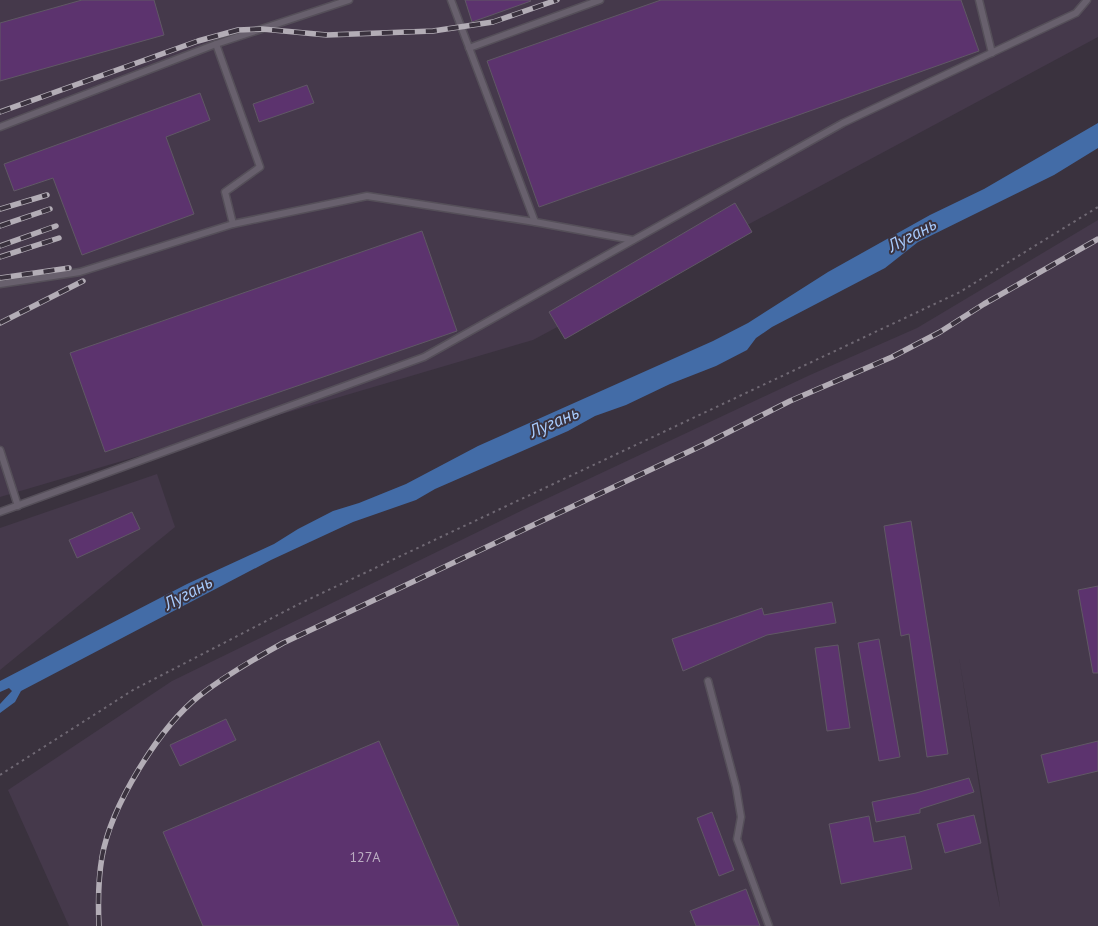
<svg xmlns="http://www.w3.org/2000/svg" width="1098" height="926" font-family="'PT Sans',sans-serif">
<rect width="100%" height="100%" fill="#3a323e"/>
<g fill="#45394b" fill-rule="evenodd">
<path d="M 0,0 L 1098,0 L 1098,37 L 533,340 L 0,497 Z"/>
<path d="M 1098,220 L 1098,926 L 69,926 L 8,790 L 172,681 L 529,507 L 810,375 L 917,328 ZM 959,657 L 1000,906 L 1000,907 L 992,869 Z"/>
<path d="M 157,474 L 175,527 L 0,670 L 0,528 Z"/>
</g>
<path fill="#436ca7" d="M 1098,123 L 1098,148 L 1054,175 L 918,242 L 885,268 L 772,327 L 756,338 L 747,350 L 716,366 L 670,384 L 626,405 L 595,416 L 568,431 L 435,489 L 416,500 L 353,522 L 271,560 L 21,691 L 15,702 L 0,713 L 0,704 L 12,691 L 9,688 L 0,692 L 0,681 L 187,584 L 274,544 L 298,529 L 333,511 L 359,503 L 406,484 L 478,446 L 713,341 L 748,323 L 828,272 L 930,215 L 984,189 Z"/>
<g fill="#5c336e" stroke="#605865">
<path d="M 82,0 L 154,0 L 164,35 L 0,81 L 0,23 Z"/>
<path d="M 465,0 L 530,0 L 531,1 L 472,22 Z"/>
<path d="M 661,0 L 961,0 L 979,51 L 539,207 L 487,61 Z"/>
<path d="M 307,85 L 314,103 L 259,122 L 253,104 Z"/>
<path d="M 200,93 L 210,120 L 166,137 L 194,214 L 82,255 L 53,178 L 14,191 L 4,164 Z"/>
<path d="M 735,203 L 752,232 L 565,339 L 549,312 Z"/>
<path d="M 422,231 L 457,331 L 105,452 L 70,353 Z"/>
<path d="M 132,512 L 140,529 L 77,558 L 69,540 Z"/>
<path d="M 911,521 L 948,754 L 927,757 L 909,634 L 901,636 L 884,526 Z"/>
<path d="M 1098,586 L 1098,673 L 1093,673 L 1078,590 Z"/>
<path d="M 832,602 L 836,623 L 767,635 L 683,671 L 672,639 L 762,608 L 764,615 Z"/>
<path d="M 879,639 L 900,757 L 879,761 L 858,643 Z"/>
<path d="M 838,645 L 850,728 L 827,731 L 815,648 Z"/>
<path d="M 226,719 L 236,740 L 180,766 L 170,745 Z"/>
<path d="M 379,741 L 459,926 L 203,926 L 163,832 Z"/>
<path d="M 1098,741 L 1098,771 L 1048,783 L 1041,755 Z"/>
<path d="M 969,778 L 974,792 L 920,809 L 920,813 L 876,822 L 872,802 L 916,793 Z"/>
<path d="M 712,812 L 734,870 L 719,876 L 697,818 Z"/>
<path d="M 974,815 L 981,843 L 945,853 L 937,824 Z"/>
<path d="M 869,816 L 874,842 L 905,836 L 912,869 L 841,884 L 829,824 Z"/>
<path d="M 746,889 L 760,926 L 696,926 L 690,911 Z"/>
</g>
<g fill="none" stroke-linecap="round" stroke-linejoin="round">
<defs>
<g id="lane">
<path d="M 451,0 L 535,222"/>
<path d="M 979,0 L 992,53"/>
<path d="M 216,44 L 260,167 L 225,192 L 233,224"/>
<path d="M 469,48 L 600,0"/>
<path d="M 0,127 L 216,44 L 349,0"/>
<path d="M 0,284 L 80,272 L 233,224 L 367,196 L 535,222 L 633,240"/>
<path d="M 0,450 L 18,506"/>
<path d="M 0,512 L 424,357 L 843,123 L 1076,13 L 1087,0"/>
<path d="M 708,681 L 736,787 L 741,817 L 737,839 L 769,926"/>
</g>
</defs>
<use href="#lane" stroke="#554f59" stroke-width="9"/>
<path stroke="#706974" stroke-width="2" stroke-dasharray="2.5 4" stroke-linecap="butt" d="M 0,775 L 133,690 L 301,603 L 960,292 L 1098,207"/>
<use href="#lane" stroke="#68606d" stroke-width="6"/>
<defs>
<g id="rail">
<path d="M 0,112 L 198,41 L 238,30 L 262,29 L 327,35 L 433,31 L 493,22 L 557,0"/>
<path d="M 0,209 L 47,195"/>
<path d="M 0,226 L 50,209"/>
<path d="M 0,246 L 56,226"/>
<path d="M 0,257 L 59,238"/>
<path d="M 0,278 L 69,268"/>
<path d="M 0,323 L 83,281"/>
<path d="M 99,926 C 98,903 98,880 102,857 C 111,806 158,729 199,696 C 226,675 254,659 283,643 L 705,444 L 790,401 L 892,357 L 940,332 L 984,304 L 1098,239"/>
</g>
</defs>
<use href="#rail" stroke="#b3adb6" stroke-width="5.5"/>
<use href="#rail" stroke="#3a323e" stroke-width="4" stroke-dasharray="11" stroke-linecap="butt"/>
</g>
<g text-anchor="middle" stroke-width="4" stroke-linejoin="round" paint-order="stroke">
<g font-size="14" fill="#bbadc2">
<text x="365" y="862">127А</text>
</g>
<g font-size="18" font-style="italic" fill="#a7cafc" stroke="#3a323e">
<text transform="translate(912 235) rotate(-28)" y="6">Лугань</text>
<text transform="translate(554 422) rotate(-24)" y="6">Лугань</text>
<text transform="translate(188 593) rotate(-28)" y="6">Лугань</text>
</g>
</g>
</svg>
